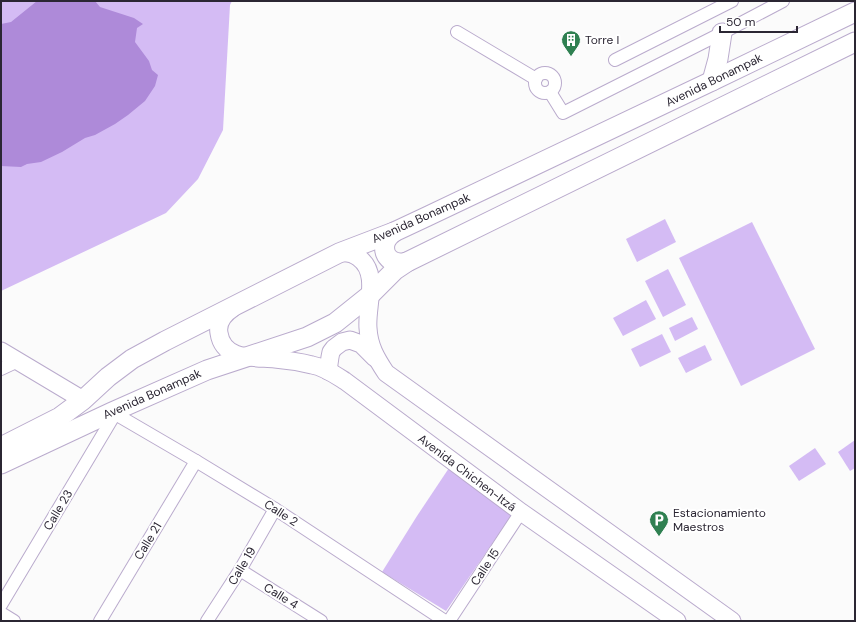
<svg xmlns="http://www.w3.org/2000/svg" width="856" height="622" font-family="'DM Sans',sans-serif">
<rect width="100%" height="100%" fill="#fbfbfb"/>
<g fill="#d4bbf4">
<path d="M 1,1 L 232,1 L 230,5 L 223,130 L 198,179 L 166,213 L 1,291 Z"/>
<path d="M 665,219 L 676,242 L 637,262 L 626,239 Z"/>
<path d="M 752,222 L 815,349 L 741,386 L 679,258 Z"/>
<path d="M 668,269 L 686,305 L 663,317 L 645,281 Z"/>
<path d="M 646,300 L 656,319 L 623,336 L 613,318 Z"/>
<path d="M 692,317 L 698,329 L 675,341 L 669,328 Z"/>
<path d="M 662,334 L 671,352 L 640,367 L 631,349 Z"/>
<path d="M 705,345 L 712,360 L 686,373 L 678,358 Z"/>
<path d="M 855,440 L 855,468 L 850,471 L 838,452 Z"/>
<path d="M 815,448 L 826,464 L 799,481 L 789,466 Z"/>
<path d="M 449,468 L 513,513 L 446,611 L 382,572 L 417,516 Z"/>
</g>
<path fill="#ae8ad9" d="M 37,1 L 95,1 L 100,7 L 134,18 L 143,24 L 137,28 L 135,42 L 149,61 L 152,70 L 158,75 L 155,86 L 145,101 L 128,115 L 115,124 L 95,135 L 85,138 L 62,152 L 41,162 L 27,164 L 21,167 L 1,166 L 1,24 L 11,22 Z"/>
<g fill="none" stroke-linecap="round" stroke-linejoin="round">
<defs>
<g id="street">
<path d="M 457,32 L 536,79"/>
<path d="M 615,60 L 732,1"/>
<circle cx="545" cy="83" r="10"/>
<path d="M 550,92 L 563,113 L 722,33 L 783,1"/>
<path d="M 1,369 L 18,361"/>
<path d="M 112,412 L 196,461 L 275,509 L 445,621"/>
<path d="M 240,570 L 321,621"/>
<path d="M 1,605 L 115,414"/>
<path d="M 1,613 L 14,621"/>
<path d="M 100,621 L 196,461"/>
<path d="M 207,621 L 240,570 L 275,509"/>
<path d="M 449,621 L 521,512"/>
</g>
<g id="secondary">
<path d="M 339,253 C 346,252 353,253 359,258 C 380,273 366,307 368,328 C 369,346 376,358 386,373 L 732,621"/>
<path d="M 233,308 C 224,314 217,322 219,333 C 223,361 255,357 275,359 C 287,360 300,362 312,365 C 324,367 334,374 345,381 L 521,512 L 677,621"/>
<path d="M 1,351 L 83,400"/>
<path d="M 328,371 L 330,357 L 331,352 L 334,348 L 342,342 L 350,340 L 361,344 L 375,358"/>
</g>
<g id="primary">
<path d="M 712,81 L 718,59 L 722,33"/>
<path d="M 394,232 C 390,235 386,239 385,244 C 382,258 395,266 407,262"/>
<path d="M 1,447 L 60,417 L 83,400 L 108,377 L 132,359 L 165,341 L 339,253 L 394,232 L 426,217 L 712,81 L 855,12"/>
<path d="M 1,464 L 112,412 L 207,370 L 307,337 L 335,323 L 370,295 L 395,270 L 407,262 L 855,42"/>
</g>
</defs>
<use href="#street" stroke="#baabcd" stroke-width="14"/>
<use href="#secondary" stroke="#baabcd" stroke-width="19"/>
<use href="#primary" stroke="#baabcd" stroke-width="21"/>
<use href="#street" stroke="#fff" stroke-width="12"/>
<use href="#secondary" stroke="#fff" stroke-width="17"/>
<use href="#primary" stroke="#fff" stroke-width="19"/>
</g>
<defs>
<symbol id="building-pin" viewBox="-11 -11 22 30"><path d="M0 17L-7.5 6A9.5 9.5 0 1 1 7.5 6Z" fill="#2f8051" stroke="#fff"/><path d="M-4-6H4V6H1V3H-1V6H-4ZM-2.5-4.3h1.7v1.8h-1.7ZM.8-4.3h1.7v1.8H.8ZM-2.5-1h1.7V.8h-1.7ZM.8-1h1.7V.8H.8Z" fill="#fff"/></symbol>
<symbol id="parking-pin" viewBox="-11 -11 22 30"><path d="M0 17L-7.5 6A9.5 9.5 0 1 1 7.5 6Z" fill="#2f8051" stroke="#fff"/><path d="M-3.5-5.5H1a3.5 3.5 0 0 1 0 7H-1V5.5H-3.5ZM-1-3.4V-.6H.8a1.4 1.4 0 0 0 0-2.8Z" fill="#fff"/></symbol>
</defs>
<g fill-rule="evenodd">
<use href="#building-pin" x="560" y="29" width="22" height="30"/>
<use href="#parking-pin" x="648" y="509" width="22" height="30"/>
</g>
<g text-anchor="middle" stroke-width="4" stroke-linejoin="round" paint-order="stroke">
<g font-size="12" fill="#2b2633" stroke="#fff" text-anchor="start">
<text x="585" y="44">Torre I</text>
<text x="673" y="517">Estacionamiento<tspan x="673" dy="14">Maestros</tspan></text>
</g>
<g font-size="12" fill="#2b2633" stroke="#fff">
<text transform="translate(714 80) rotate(-26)" y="4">Avenida Bonampak</text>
<text transform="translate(421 218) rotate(-24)" y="4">Avenida Bonampak</text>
<text transform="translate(152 394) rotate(-24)" y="4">Avenida Bonampak</text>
<text transform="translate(467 473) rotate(37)" y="4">Avenida Chichen-Itzá</text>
<text transform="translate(58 510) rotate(-59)" y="4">Calle 23</text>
<text transform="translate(281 513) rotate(33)" y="4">Calle 2</text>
<text transform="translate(148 541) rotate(-59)" y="4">Calle 21</text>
<text transform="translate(242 566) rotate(-59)" y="4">Calle 19</text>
<text transform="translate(485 567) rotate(-57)" y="4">Calle 15</text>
<text transform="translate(281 596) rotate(32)" y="4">Calle 4</text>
</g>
</g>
<rect width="856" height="622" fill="none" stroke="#2b2633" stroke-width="4"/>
<path d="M720 26v6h77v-6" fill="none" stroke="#2b2633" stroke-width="2"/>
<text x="726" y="26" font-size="12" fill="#2b2633" stroke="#ffffff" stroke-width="3" paint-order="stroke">50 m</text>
</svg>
